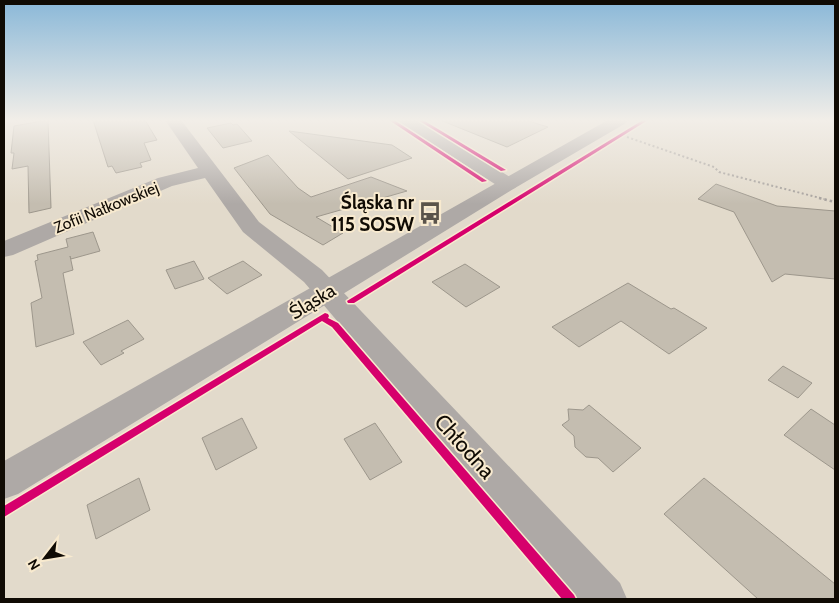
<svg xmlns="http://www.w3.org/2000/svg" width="839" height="603" font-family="Cabin,sans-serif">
<rect width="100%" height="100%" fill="#e2dacb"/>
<g fill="#c4bdb0" stroke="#9d978c">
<path d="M 48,120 L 51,208 L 29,213 L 28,166 L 12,169 L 14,153 L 11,153 L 14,126 Z"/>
<path d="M 93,120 L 145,120 L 157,140 L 144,143 L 151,160 L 140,163 L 142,167 L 116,173 L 112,166 L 108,167 Z"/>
<path d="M 440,120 L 525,120 L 548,127 L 507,147 Z"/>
<path d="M 231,123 L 233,125 L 237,124 L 252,141 L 223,148 L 207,128 Z"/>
<path d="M 289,131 L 392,145 L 412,158 L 348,179 Z"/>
<path d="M 268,155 L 298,188 L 311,197 L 371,177 L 407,191 L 316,217 L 343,233 L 323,245 L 270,214 L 234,168 Z"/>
<path d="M 716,184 L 777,206 L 835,211 L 835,279 L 785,274 L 772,282 L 734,212 L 698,199 Z"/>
<path d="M 93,232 L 100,251 L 71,259 L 70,256 L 73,270 L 63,273 L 74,334 L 36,347 L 31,303 L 42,298 L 35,261 L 38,260 L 37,255 L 68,247 L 66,239 Z"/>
<path d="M 194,261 L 204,279 L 175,289 L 166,270 Z"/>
<path d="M 243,261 L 262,275 L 227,294 L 208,278 Z"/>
<path d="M 465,264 L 500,287 L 466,307 L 432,282 Z"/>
<path d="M 628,283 L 671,309 L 674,308 L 707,328 L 669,354 L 621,321 L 579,347 L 552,327 Z"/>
<path d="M 128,320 L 144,339 L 121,351 L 124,353 L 101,365 L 83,342 Z"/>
<path d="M 783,366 L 812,383 L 798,398 L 768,380 Z"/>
<path d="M 589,405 L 641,448 L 613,472 L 598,458 L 586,457 L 575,447 L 574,436 L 562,425 L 569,420 L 568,409 L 583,410 Z"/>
<path d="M 811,409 L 835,425 L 835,470 L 784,435 Z"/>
<path d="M 242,418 L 257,448 L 216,470 L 202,438 Z"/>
<path d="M 375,423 L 402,462 L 370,480 L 344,439 Z"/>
<path d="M 139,478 L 150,510 L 96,539 L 87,505 Z"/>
<path d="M 704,478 L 835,584 L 835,599 L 758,599 L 664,514 Z"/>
</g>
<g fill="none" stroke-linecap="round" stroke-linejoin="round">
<path stroke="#a49f9b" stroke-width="2" stroke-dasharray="2 2.5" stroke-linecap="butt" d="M 627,137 L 714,167 L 719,172 L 824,199"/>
<path stroke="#a49f9b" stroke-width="2.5" stroke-dasharray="2.5 3" stroke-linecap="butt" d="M 819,198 L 835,202"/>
<g fill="#aea9a6" fill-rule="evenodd">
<path d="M 165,120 L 181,120 L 259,222 L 322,270 L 620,583 L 627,599 L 574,599 L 304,282 L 243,232 L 205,178 L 172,186 L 13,255 L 4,257 L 4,241 L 158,178 L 198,168 Z"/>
<path d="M 398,120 L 417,120 L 515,180 L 518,184 L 515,188 L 508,190 L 501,188 L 400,123 Z"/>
</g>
<path fill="#aea9a6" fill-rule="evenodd" d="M 608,120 L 628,120 L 626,123 L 515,188 L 18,494 L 4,499 L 4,461 Z"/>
<defs>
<g id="cycleway">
<path d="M 389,120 L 394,120 L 487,181 L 482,182 Z"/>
<path d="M 418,120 L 423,120 L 506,170 L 501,171 Z"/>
<path d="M 643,120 L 648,120 L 354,303 L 348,303 L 347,301 Z"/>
<path d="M 325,313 L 328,314 L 329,316 L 328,318 L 338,323 L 574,595 L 576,599 L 562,599 L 332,327 L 322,321 L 4,517 L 4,506 Z"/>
</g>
</defs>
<use href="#cycleway" stroke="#f8eacf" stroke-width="3"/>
<use href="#cycleway" fill="#d6006c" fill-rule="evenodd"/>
</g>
<linearGradient id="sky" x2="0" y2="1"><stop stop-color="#8ab8d8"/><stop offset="0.59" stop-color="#f2eee8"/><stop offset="1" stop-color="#f2eee8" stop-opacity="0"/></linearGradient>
<rect width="839" height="204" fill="url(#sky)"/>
<defs>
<symbol id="bus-bare" viewBox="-9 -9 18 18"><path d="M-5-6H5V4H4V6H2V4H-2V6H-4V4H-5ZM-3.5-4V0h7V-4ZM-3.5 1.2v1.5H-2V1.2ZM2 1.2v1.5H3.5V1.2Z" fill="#5a534a" stroke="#f8eacf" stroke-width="2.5" paint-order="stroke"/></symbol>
</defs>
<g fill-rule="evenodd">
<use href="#bus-bare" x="414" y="197" width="32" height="32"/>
</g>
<g text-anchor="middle" stroke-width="4" stroke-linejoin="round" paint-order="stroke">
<g font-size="16" fill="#100b04" stroke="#f8eacf">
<text transform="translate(106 207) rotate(-22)" y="6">Zofii Nałkowskiej</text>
</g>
<g font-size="19" font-weight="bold" fill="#100b04" stroke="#f8eacf" text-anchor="end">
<text x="414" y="209">Śląska nr<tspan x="414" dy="22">115 SOSW</tspan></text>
</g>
<g font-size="19" fill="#100b04" stroke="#f8eacf">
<text transform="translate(312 301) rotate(-31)" y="7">Śląska</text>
</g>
<g font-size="22" fill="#100b04" stroke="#f8eacf">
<text transform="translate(465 446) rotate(48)" y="8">Chłodna</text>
</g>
</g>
<rect width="839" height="603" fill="none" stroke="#100b04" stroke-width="10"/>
<g transform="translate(45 558) rotate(239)" stroke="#f8eacf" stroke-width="4" paint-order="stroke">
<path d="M0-4L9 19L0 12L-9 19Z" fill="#100b04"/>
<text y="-8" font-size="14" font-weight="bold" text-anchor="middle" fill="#100b04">N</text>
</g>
</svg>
